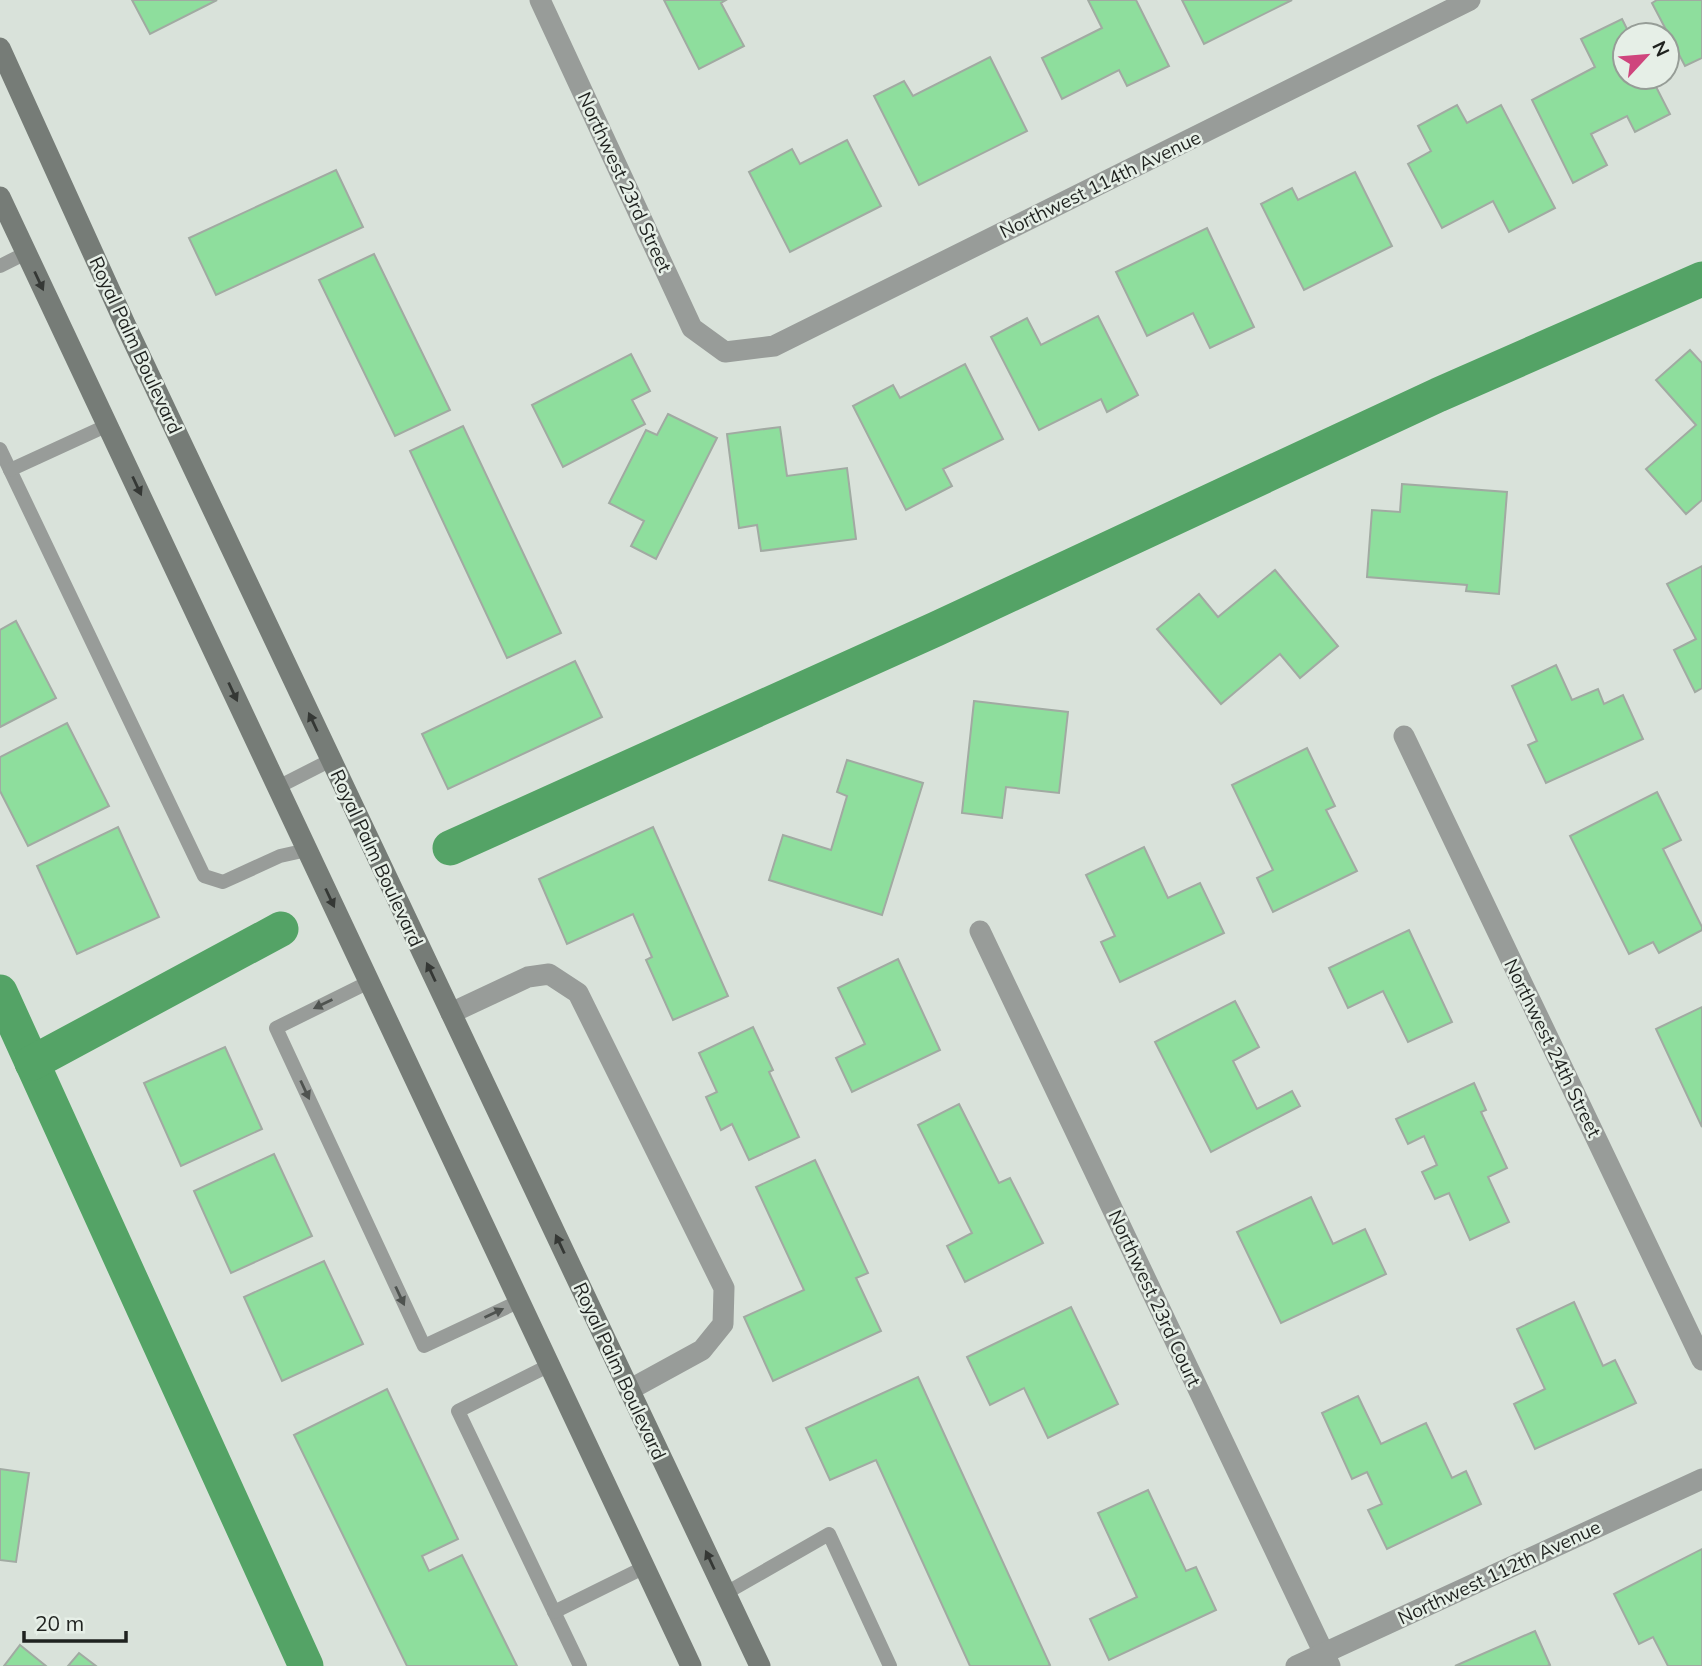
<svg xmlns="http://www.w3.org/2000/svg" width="1702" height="1666" font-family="Mulish,sans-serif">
<rect width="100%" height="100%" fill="#d9e2da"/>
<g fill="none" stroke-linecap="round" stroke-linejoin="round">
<g stroke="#54a366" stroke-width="35">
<path d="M 450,848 L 936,629 L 1438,395 L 1702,279"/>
<path d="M 0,992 L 306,1666"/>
<path d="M 32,1063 L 281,929"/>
</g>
</g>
<g fill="#8ede9d" stroke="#a1aaa2" stroke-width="2">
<path d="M 132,0 L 217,0 L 150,34 Z"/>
<path d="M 664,0 L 726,0 L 721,3 L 744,46 L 699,69 Z"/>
<path d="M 1088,0 L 1136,0 L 1169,66 L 1127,86 L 1119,70 L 1062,99 L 1042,58 L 1102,28 Z"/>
<path d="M 1182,0 L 1292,0 L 1204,44 Z"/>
<path d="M 1657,0 L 1702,0 L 1702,58 L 1685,66 L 1652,3 Z"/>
<path d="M 1622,19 L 1630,35 L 1625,35 L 1625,77 L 1651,77 L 1670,114 L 1635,132 L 1627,116 L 1591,134 L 1607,165 L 1573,183 L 1532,100 L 1595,67 L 1581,39 Z"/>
<path d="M 990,57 L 1027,131 L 919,185 L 874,96 L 904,81 L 913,96 Z"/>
<path d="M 1457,105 L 1467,123 L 1501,105 L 1555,208 L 1509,232 L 1493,201 L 1442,228 L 1408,164 L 1431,151 L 1418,126 Z"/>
<path d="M 847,140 L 881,206 L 790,252 L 749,172 L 792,149 L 800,164 Z"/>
<path d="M 336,170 L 363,227 L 216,295 L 189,238 Z"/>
<path d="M 1355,172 L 1392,246 L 1304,290 L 1261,204 L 1292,188 L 1298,200 Z"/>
<path d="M 1207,228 L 1254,327 L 1210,348 L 1193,313 L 1147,336 L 1116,272 Z"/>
<path d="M 374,254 L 450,410 L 395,436 L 319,280 Z"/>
<path d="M 1098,316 L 1138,395 L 1107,412 L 1101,399 L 1039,430 L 991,337 L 1027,318 L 1041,345 Z"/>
<path d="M 1690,350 L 1702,363 L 1702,500 L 1686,514 L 1646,469 L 1696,425 L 1656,380 Z"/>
<path d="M 631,354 L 650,391 L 632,400 L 645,424 L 563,467 L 532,405 Z"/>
<path d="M 965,364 L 1003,439 L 943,469 L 952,486 L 906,510 L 853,406 L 893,385 L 900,398 Z"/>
<path d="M 668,414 L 717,438 L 656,559 L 631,546 L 644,521 L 609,503 L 646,430 L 657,435 Z"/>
<path d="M 463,426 L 561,633 L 507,658 L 410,451 Z"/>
<path d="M 780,427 L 787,476 L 847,468 L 856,539 L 761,551 L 757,525 L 739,528 L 727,434 Z"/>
<path d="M 1402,484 L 1507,492 L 1499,594 L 1466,591 L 1467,585 L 1367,577 L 1372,510 L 1400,512 Z"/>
<path d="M 1702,566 L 1702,688 L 1695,692 L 1674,650 L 1696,639 L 1667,584 Z"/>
<path d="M 1275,570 L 1338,646 L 1300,678 L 1280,654 L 1221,704 L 1157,629 L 1199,594 L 1218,617 Z"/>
<path d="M 16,621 L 56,698 L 0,727 L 0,630 Z"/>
<path d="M 575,661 L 602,717 L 448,789 L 422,734 Z"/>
<path d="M 1556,665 L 1572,700 L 1598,689 L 1604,704 L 1623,695 L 1643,739 L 1546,783 L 1528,745 L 1537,741 L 1512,686 Z"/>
<path d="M 974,701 L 1068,712 L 1059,793 L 1006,787 L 1002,818 L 962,813 Z"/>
<path d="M 67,723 L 109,806 L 28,846 L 0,791 L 0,757 Z"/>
<path d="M 1307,748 L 1335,806 L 1326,810 L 1357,871 L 1273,912 L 1257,878 L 1273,870 L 1232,785 Z"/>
<path d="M 847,760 L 923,783 L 882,915 L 769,880 L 783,835 L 831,850 L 847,796 L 837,792 Z"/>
<path d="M 1657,792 L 1681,840 L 1663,849 L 1702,927 L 1702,930 L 1659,953 L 1653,942 L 1629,954 L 1570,836 Z"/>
<path d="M 118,827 L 159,917 L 77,954 L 37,866 Z"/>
<path d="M 653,827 L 728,996 L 673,1020 L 646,960 L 652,957 L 633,914 L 567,944 L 539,879 Z"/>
<path d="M 1144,847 L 1168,898 L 1200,883 L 1224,933 L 1120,982 L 1101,942 L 1115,936 L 1086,875 Z"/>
<path d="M 1409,930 L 1452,1022 L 1408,1042 L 1383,991 L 1348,1008 L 1329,968 Z"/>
<path d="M 898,959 L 940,1050 L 852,1092 L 836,1058 L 865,1044 L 838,988 Z"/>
<path d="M 1235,1001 L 1259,1047 L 1233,1061 L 1257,1109 L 1292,1091 L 1300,1106 L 1211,1152 L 1155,1042 Z"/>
<path d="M 1702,1007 L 1702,1127 L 1656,1029 Z"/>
<path d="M 753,1027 L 773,1070 L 769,1072 L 799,1137 L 749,1160 L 732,1124 L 721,1130 L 706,1097 L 717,1092 L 699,1053 Z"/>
<path d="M 225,1047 L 262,1129 L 181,1166 L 144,1083 Z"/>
<path d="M 1474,1083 L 1486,1110 L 1481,1112 L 1507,1168 L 1488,1177 L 1509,1222 L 1470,1240 L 1449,1193 L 1435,1199 L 1422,1172 L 1437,1165 L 1424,1136 L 1408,1144 L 1396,1119 Z"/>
<path d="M 959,1104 L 999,1183 L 1010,1178 L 1043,1243 L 965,1282 L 947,1246 L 972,1233 L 918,1125 Z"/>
<path d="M 274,1154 L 312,1236 L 231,1273 L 194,1191 Z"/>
<path d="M 815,1160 L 868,1273 L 856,1278 L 881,1331 L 773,1381 L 744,1317 L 804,1290 L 756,1187 Z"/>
<path d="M 1311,1197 L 1333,1244 L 1365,1229 L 1386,1274 L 1281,1323 L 1237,1232 Z"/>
<path d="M 324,1261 L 363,1344 L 282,1381 L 244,1297 Z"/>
<path d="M 1574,1302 L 1603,1366 L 1615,1360 L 1636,1403 L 1535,1449 L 1514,1404 L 1545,1389 L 1517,1329 Z"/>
<path d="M 1071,1307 L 1118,1404 L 1048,1438 L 1024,1388 L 990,1405 L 967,1357 Z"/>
<path d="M 918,1377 L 1050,1665 L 1048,1666 L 970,1666 L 876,1460 L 830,1480 L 806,1428 Z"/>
<path d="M 387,1389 L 458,1539 L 422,1556 L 429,1571 L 462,1555 L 517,1666 L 407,1666 L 294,1435 Z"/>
<path d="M 1358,1396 L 1381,1444 L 1426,1423 L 1452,1478 L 1466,1471 L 1481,1504 L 1387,1549 L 1368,1510 L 1382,1504 L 1367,1472 L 1352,1479 L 1322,1413 Z"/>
<path d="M 0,1469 L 29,1473 L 16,1562 L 0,1560 Z"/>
<path d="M 1148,1490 L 1186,1571 L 1196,1567 L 1216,1610 L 1109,1660 L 1090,1619 L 1137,1597 L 1098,1513 Z"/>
<path d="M 1702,1549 L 1702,1666 L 1668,1666 L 1653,1637 L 1639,1644 L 1614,1594 Z"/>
<path d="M 1535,1631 L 1550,1665 L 1547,1666 L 1455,1666 Z"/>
<path d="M 20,1645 L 46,1666 L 4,1666 Z"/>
<path d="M 79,1653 L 96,1666 L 68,1666 Z"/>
</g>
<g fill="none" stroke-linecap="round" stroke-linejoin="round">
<g stroke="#989c99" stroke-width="14">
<path d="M 0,266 L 26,253"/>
<path d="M 0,449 L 204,876 L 223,882 L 280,856 L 307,850"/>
<path d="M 10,470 L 108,425"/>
<path d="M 278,787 L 331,760"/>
<path d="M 369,982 L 276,1028 L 424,1346 L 520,1301"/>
<path d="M 550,1365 L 458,1411 L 580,1666"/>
<path d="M 726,1593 L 829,1534 L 890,1666"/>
<path d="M 554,1612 L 645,1567"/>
</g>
<g stroke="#989c99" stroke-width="21">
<path d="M 540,0 L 692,328 L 725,352 L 774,346 L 1470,0"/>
<path d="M 1404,736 L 1702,1360"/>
<path d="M 980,931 L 1330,1666"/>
<path d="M 451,1013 L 528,977 L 549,974 L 578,993 L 724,1288 L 723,1324 L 702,1350 L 629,1390"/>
<path d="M 1296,1666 L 1702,1479"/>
</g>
<g stroke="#767c77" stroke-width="21">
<path d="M 0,48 L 126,326 L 760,1666"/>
<path d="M 0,197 L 691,1666"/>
</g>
</g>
<defs><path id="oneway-solid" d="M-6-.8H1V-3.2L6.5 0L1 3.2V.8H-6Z" transform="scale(1.75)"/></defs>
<g fill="#353835">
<use href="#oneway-solid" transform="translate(39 281) rotate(65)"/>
<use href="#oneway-solid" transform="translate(137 486) rotate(65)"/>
<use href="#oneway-solid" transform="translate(233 692) rotate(65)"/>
<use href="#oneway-solid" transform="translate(313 722) rotate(-115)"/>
<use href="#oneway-solid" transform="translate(330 898) rotate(65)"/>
<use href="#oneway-solid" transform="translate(431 972) rotate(-115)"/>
<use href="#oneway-solid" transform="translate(560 1244) rotate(-115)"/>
<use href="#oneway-solid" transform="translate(710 1560) rotate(-115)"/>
</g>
<g fill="#4f5350">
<use href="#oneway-solid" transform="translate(323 1004) rotate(154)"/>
<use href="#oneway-solid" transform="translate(305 1090) rotate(65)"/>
<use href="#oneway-solid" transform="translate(400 1296) rotate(65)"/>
<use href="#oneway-solid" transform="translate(494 1313) rotate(-25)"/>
</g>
<g text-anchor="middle" stroke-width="5" stroke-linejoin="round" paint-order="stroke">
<g font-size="19" fill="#1f221f" stroke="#e6efe7">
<text transform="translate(625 182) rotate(65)" y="7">Northwest 23rd Street</text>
<text transform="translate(1100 184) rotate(-26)" y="7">Northwest 114th Avenue</text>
<text transform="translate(136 345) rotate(65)" y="7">Royal Palm Boulevard</text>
<text transform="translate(377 858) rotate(65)" y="7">Royal Palm Boulevard</text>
<text transform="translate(1553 1048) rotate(64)" y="7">Northwest 24th Street</text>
<text transform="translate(1155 1298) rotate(65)" y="7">Northwest 23rd Court</text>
<text transform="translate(620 1371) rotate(65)" y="7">Royal Palm Boulevard</text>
<text transform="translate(1499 1572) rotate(-25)" y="7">Northwest 112th Avenue</text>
</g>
</g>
<g transform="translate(1646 56) rotate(64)"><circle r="33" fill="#e6efe7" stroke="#969d97" stroke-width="2"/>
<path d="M0-5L12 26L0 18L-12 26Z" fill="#cf457d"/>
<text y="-10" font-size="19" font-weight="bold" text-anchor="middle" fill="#1f221f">N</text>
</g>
<path d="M24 1631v10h102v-10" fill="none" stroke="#1f221f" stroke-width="3.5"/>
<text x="35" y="1631" font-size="21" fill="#1f221f" stroke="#e6efe7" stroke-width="5" paint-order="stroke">20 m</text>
</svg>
